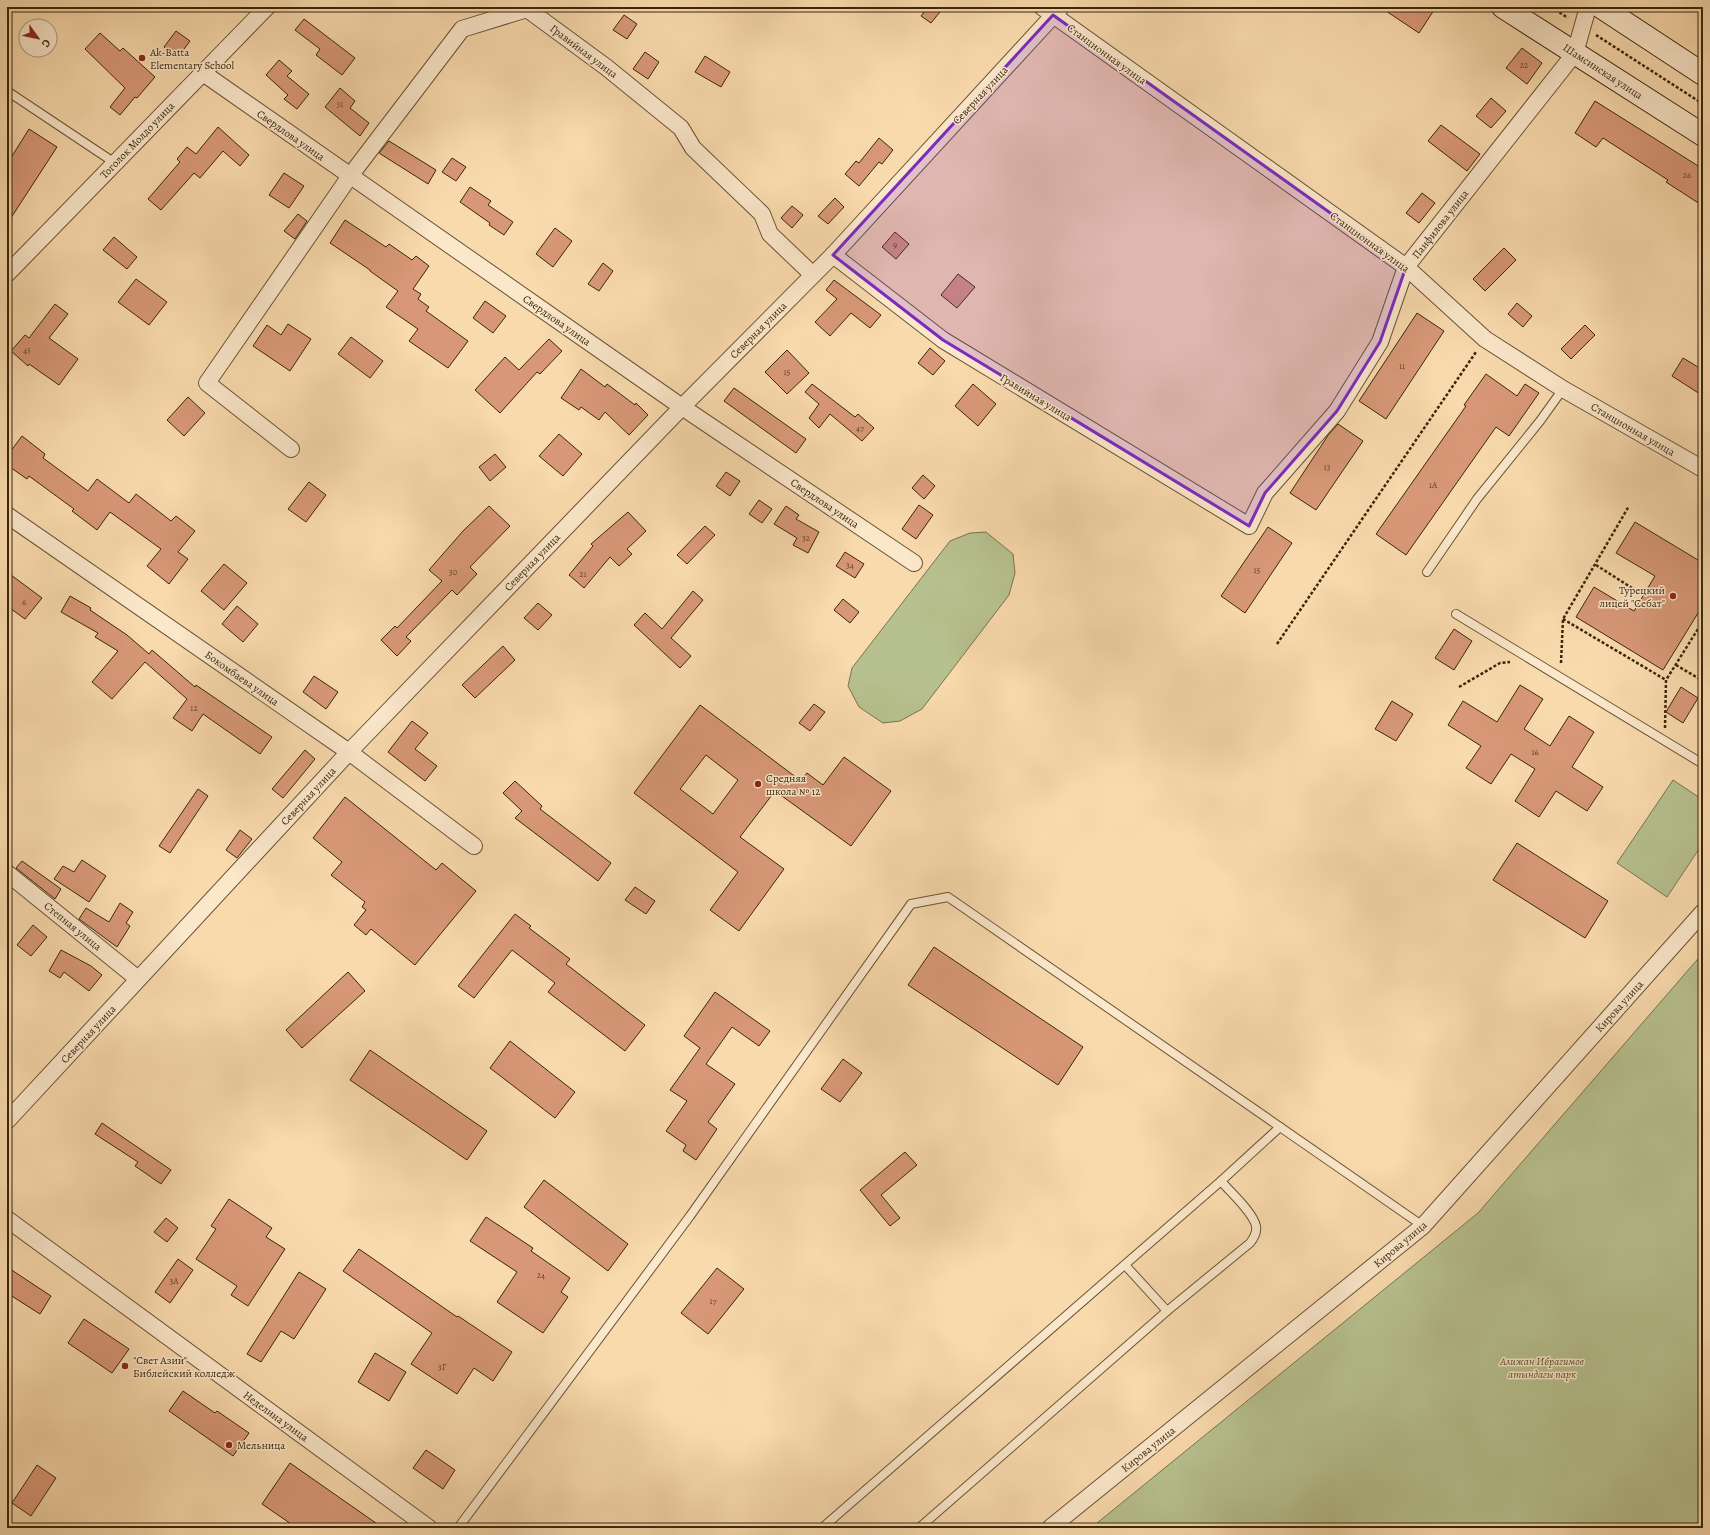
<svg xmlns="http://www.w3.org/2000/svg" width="1710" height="1535" font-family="Alegreya,serif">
<rect width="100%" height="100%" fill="#f9daad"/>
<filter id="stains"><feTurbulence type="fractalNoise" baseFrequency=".005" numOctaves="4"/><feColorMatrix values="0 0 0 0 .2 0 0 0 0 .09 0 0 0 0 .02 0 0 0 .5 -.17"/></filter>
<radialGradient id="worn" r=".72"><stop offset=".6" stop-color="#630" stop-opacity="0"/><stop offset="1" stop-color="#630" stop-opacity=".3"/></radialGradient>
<g fill="#b7c18f" stroke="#78744e">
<path d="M 986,532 L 1013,554 L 1015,573 L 1009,595 L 922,709 L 900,721 L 883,723 L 859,707 L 848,686 L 852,668 L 950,541 L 970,533 Z"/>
<path d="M 1673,780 L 1703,800 L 1703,843 L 1667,897 L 1617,863 Z"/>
<path d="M 1703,953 L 1703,1528 L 1091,1528 L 1478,1213 Z"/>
</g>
<g fill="#d89877" stroke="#39260c" fill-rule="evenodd">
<path d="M 928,7 L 944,7 L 931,23 L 921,16 Z"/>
<path d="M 1380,7 L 1436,7 L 1419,33 Z"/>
<path d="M 624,15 L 637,24 L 627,39 L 613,30 Z"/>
<path d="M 304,19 L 355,58 L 342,75 L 316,55 L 320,49 L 295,30 Z"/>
<path d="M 176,31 L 190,41 L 178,57 L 164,47 Z"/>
<path d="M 100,33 L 120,51 L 123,48 L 155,77 L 137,98 L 135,97 L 120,115 L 110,107 L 125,88 L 85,49 Z"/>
<path d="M 1522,48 L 1542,63 L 1527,84 L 1506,68 Z"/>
<path d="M 645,52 L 659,62 L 648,79 L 633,69 Z"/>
<path d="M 705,56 L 730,72 L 721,87 L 695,72 Z"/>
<path d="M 279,60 L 292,71 L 287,76 L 309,94 L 297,109 L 284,99 L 288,95 L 266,75 Z"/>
<path d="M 340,88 L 355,101 L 350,108 L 369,123 L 360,136 L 325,107 Z"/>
<path d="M 1491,98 L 1506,111 L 1491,128 L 1476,116 Z"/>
<path d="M 1595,101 L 1703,169 L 1703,206 L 1666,182 L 1668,180 L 1603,138 L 1596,147 L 1575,133 Z"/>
<path d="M 1441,125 L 1480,154 L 1467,171 L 1428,141 Z"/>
<path d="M 218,127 L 249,155 L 240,166 L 223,151 L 200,178 L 194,173 L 161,210 L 148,199 L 180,162 L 177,159 L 187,147 L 196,154 Z"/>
<path d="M 29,129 L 57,147 L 7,224 L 7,164 Z"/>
<path d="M 879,138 L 893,150 L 882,164 L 879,162 L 859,186 L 845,174 L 856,161 L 859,163 Z"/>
<path d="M 389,141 L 436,170 L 428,184 L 379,153 Z"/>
<path d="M 452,158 L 466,167 L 456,181 L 442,172 Z"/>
<path d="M 284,173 L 304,186 L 289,208 L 269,195 Z"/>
<path d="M 470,187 L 491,201 L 488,205 L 513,222 L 504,235 L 489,225 L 490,223 L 460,202 Z"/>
<path d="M 1422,193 L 1435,203 L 1419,223 L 1406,213 Z"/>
<path d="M 835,198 L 844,207 L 828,224 L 818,216 Z"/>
<path d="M 792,206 L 803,215 L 792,228 L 781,218 Z"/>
<path d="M 298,214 L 307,221 L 295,239 L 284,231 Z"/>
<path d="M 345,220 L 386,247 L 389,244 L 412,260 L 416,256 L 429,266 L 413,289 L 421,294 L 418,299 L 429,307 L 426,311 L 468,341 L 448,368 L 409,341 L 418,329 L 386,307 L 398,291 L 370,271 L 370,270 L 330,243 Z"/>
<path d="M 555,228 L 572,241 L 553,267 L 536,254 Z"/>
<path d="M 895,232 L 909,244 L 896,259 L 882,247 Z"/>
<path d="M 114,237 L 137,257 L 127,269 L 103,250 Z"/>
<path d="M 1504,248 L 1516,260 L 1485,291 L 1473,279 Z"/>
<path d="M 603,263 L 613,271 L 599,291 L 588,284 Z"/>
<path d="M 958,274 L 975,287 L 957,308 L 941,295 Z"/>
<path d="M 136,279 L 167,302 L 149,325 L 118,302 Z"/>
<path d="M 834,280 L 881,315 L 870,328 L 851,313 L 830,336 L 815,322 L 837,299 L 826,290 Z"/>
<path d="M 485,301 L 506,316 L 493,333 L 473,318 Z"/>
<path d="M 1517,303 L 1532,316 L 1523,327 L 1508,314 Z"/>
<path d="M 55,304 L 68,314 L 49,338 L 78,359 L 59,385 L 29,364 L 28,366 L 11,351 L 25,335 L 29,338 Z"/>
<path d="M 1417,313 L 1444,331 L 1386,419 L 1359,401 Z"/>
<path d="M 288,324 L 311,339 L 290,371 L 253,346 L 267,325 L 281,335 Z"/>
<path d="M 1585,325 L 1595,335 L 1571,359 L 1561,349 Z"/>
<path d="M 351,337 L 383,361 L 370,378 L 338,354 Z"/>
<path d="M 549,339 L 562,351 L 540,374 L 537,372 L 500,413 L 475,390 L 505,357 L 519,370 Z"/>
<path d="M 930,348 L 945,361 L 933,375 L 918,363 Z"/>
<path d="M 787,350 L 809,373 L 787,394 L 765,372 Z"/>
<path d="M 1683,358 L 1703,370 L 1703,396 L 1672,376 Z"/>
<path d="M 581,369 L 605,387 L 607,384 L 635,405 L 636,403 L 648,415 L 629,435 L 605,412 L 599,420 L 581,407 L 579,410 L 561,398 Z"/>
<path d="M 1486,374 L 1517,396 L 1525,384 L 1539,393 L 1509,436 L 1496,427 L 1406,555 L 1376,534 L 1466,406 L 1464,405 Z"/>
<path d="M 812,384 L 855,417 L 858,414 L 874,428 L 862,441 L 830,414 L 819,428 L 809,418 L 819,404 L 805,392 Z"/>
<path d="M 973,384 L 996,404 L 978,426 L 955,406 Z"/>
<path d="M 734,388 L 806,439 L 796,453 L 724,401 Z"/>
<path d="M 188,397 L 205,413 L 184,436 L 167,420 Z"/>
<path d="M 1338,424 L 1363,441 L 1316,510 L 1290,493 L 1329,434 Z"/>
<path d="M 559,434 L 582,454 L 563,476 L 539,456 Z"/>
<path d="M 22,436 L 45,454 L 43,458 L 88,491 L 97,479 L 129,503 L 136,494 L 171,521 L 176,516 L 195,531 L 178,552 L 188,559 L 169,584 L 147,566 L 161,549 L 110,512 L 97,530 L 72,511 L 74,509 L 29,476 L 27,479 L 7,465 L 7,456 Z"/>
<path d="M 495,454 L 506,467 L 490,481 L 479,467 Z"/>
<path d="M 726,472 L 740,481 L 730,496 L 716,486 Z"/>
<path d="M 923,475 L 935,486 L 924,499 L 912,488 Z"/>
<path d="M 309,482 L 326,495 L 306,522 L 288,509 Z"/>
<path d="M 759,500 L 772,509 L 762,523 L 749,514 Z"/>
<path d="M 919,505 L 933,515 L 916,539 L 902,529 Z"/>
<path d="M 489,506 L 510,526 L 470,567 L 477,574 L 457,595 L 452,590 L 406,637 L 411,641 L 397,656 L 381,640 L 395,626 L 397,628 L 442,581 L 429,570 L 463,531 Z"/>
<path d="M 786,506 L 799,515 L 796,519 L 819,532 L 808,553 L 793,545 L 797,538 L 774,524 Z"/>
<path d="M 628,512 L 646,531 L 627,549 L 632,554 L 619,566 L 610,557 L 584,588 L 569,575 L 593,546 L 591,544 Z"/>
<path d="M 1635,522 L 1703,563 L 1703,605 L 1663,670 L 1576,617 L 1594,587 L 1634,611 L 1655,576 L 1616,553 Z"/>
<path d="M 705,526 L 715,535 L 687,564 L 677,555 Z"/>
<path d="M 1268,527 L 1292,543 L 1245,613 L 1221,596 Z"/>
<path d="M 845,552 L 864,564 L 855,578 L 836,566 Z"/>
<path d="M 224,564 L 247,583 L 224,610 L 201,591 Z"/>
<path d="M 7,572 L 42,598 L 25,619 L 7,606 Z"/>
<path d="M 693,591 L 703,600 L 671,638 L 691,656 L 680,668 L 634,625 L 645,613 L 662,629 Z"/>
<path d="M 70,596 L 91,608 L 90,610 L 127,635 L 149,654 L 152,650 L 195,687 L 196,685 L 272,737 L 260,754 L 203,714 L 192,731 L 173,718 L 187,699 L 145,662 L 112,699 L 92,682 L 118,651 L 95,637 L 98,633 L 61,612 Z"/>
<path d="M 843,599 L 859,612 L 850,623 L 834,610 Z"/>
<path d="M 538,603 L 552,615 L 538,630 L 524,618 Z"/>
<path d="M 237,606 L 258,624 L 243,642 L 222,624 Z"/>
<path d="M 1454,629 L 1472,641 L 1454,670 L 1435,658 Z"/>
<path d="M 503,646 L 515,660 L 475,698 L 462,685 Z"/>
<path d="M 314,676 L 338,692 L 326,709 L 303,692 Z"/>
<path d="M 1520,685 L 1543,699 L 1524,729 L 1550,746 L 1569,716 L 1594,732 L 1572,767 L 1603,787 L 1587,811 L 1556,791 L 1539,817 L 1515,801 L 1535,769 L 1511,754 L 1491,784 L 1466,768 L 1481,746 L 1448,725 L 1463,701 L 1497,722 Z"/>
<path d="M 1681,687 L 1698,698 L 1683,723 L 1666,712 Z"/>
<path d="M 1392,701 L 1413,714 L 1396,741 L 1375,729 Z"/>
<path d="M 814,704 L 825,712 L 810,731 L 799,723 Z"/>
<path d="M 700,705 L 801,781 L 807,773 L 823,785 L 844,757 L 891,791 L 851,846 L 775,791 L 740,837 L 784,869 L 739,931 L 710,910 L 738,872 L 634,793 ZM 706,755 L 738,780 L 713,814 L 680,789 Z"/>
<path d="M 412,721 L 428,733 L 415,749 L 437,766 L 425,781 L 388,752 Z"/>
<path d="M 305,750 L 315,759 L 283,798 L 272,789 Z"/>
<path d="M 515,781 L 542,806 L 540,809 L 611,863 L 598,881 L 515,818 L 522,811 L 503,793 Z"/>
<path d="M 198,789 L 208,796 L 170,853 L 159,846 Z"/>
<path d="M 345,797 L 436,870 L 442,863 L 476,891 L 415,965 L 371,929 L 366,935 L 354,925 L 366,910 L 362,907 L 365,902 L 331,875 L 342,862 L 313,838 Z"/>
<path d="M 240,830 L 252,839 L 237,858 L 226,850 Z"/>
<path d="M 1517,843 L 1608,901 L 1585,938 L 1493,880 Z"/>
<path d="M 82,860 L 106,876 L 89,902 L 54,879 L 63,866 L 74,872 Z"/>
<path d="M 22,861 L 61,889 L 55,899 L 16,868 Z"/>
<path d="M 635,887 L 655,901 L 646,914 L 625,900 Z"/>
<path d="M 120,903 L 133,912 L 126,923 L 130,926 L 117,947 L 79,919 L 86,908 L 109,922 Z"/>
<path d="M 515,914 L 531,926 L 529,928 L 570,959 L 566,964 L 645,1025 L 625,1051 L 548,992 L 555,983 L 512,950 L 474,998 L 458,986 Z"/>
<path d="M 33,925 L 47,937 L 31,956 L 17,945 Z"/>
<path d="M 934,947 L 1083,1047 L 1058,1085 L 908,985 Z"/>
<path d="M 61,950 L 91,966 L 102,975 L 89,991 L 64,972 L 60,978 L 49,971 Z"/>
<path d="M 348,972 L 365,991 L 302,1048 L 286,1030 Z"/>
<path d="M 715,992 L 770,1031 L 759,1046 L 732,1027 L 706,1064 L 735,1084 L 708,1122 L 717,1129 L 696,1160 L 683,1151 L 686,1145 L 666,1131 L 687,1101 L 670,1090 L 700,1048 L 684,1036 Z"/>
<path d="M 510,1041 L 575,1092 L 555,1118 L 490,1068 Z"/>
<path d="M 370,1050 L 487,1131 L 467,1160 L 350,1080 Z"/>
<path d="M 843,1059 L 862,1073 L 840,1102 L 821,1089 Z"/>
<path d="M 102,1123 L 171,1170 L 161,1184 L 135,1166 L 138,1162 L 95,1134 Z"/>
<path d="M 905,1152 L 917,1165 L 881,1195 L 900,1218 L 890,1226 L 860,1190 Z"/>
<path d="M 544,1180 L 628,1244 L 608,1271 L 524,1207 Z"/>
<path d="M 229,1199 L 272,1228 L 266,1237 L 285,1249 L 248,1306 L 231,1295 L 237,1286 L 196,1259 L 216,1229 L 211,1226 Z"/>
<path d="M 486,1217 L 533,1248 L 531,1251 L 570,1278 L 561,1292 L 568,1297 L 543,1333 L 497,1302 L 517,1272 L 470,1241 Z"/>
<path d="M 166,1218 L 178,1228 L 167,1242 L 154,1232 Z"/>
<path d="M 359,1249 L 457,1317 L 458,1316 L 512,1352 L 493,1381 L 474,1368 L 457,1394 L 411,1364 L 432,1333 L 343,1271 Z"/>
<path d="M 178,1259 L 193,1270 L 170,1303 L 155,1292 Z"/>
<path d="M 7,1267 L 51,1296 L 40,1314 L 7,1293 Z"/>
<path d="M 717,1268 L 744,1289 L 708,1334 L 681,1313 Z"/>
<path d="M 299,1272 L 326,1289 L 294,1339 L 281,1331 L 261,1362 L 247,1354 Z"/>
<path d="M 84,1319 L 129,1349 L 112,1373 L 68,1343 Z"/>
<path d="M 375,1353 L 406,1372 L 389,1401 L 358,1382 Z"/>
<path d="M 183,1391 L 215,1413 L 217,1411 L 249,1433 L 233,1456 L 169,1411 Z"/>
<path d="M 426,1450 L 455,1470 L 443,1489 L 413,1468 Z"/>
<path d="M 290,1463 L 383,1528 L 297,1528 L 262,1504 Z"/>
<path d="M 37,1465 L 56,1478 L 31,1516 L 12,1503 Z"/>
</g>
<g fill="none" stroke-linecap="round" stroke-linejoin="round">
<defs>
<g id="lane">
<path d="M 7,91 L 115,163"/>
<path d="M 1427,572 L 1477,499 L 1540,421 L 1563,389"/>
<path d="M 1456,614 L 1703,764"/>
<path d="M 1125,1265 L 1167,1311"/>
<path d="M 458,1528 L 690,1216 L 911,904 L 948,897 L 1423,1226"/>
<path d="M 822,1528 L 1221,1181 L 1280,1127"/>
<path d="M 919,1528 L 1167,1311 L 1250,1243 C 1254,1238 1257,1232 1256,1226 C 1253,1212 1230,1192 1221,1181"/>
</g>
<g id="street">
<path d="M 1042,7 L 1406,267 L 1485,339 L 1563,389 L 1703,469"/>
<path d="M 203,73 L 682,407 L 914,563"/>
<path d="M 833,255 L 943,340 L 1249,526 L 1265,493 L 1337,411 L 1380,342 L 1406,267 L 1575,53 L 1588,7"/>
<path d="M 7,274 L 267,7"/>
<path d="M 291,449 L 207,383 L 350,176 L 462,29 L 527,9 L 606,67 L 681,128 L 693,148 L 762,214 L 770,234 L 813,275"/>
<path d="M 7,515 L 349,752 L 474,846"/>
<path d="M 7,873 L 138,979"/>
<path d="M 7,1121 L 349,752 L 682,407 L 833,255 L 1061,7"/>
<path d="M 7,1219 L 429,1528"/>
<path d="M 1050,1528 L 1423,1226 L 1703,912"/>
</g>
<g id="secondary">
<path d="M 1503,7 L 1703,135"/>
<path d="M 1601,7 L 1703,74"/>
</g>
</defs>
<use href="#lane" stroke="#695334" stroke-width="10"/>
<use href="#street" stroke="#695334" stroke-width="18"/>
<use href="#secondary" stroke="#39260c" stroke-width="24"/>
<g stroke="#39260c" stroke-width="2.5" stroke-dasharray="3 2" stroke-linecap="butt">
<path d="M 1551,7 L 1568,18"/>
<path d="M 1596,35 L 1703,104"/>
<path d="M 1596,565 L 1632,588"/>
<path d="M 1563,619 L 1666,680"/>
<path d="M 1277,644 L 1476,352"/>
<path d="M 1561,663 L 1563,619 L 1629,506"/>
<path d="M 1676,665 L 1703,681"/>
<path d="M 1459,687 L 1500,663 L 1510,662"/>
<path d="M 1665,728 L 1666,680 L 1703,621"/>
</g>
<use href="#lane" stroke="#fbe7ca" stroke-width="8"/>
<use href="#street" stroke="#fbe7ca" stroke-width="16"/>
<use href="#secondary" stroke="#fbe7ca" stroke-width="22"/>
</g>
<path fill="#7b2cbf" fill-opacity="0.2" stroke="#7b2cbf" stroke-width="3" stroke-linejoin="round" d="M 1053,15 L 1406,267 L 1380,342 L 1337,411 L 1265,493 L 1249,526 L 943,340 L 833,255 Z"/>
<g fill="#8f2418" stroke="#fbe7ca" stroke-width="1.5">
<circle cx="142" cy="58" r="4"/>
<circle cx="1673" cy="596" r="4"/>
<circle cx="758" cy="784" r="4"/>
<circle cx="125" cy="1366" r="4"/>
<circle cx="229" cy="1445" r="4"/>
</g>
<g text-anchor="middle" stroke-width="3" stroke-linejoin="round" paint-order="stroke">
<g font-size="9" fill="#614227">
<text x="1524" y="68">22</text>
<text x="340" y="107">31</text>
<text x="1687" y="178">26</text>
<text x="895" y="248">9</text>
<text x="27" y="353">45</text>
<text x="1402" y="369">11</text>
<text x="787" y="375">15</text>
<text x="860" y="431">47</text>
<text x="1327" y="470">13</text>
<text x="1433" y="488">1А</text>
<text x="806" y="541">32</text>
<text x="850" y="568">34</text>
<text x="1257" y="573">15</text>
<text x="453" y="575">30</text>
<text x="583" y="577">21</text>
<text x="24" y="605">6</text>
<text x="194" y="711">12</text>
<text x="1535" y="755">16</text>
<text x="541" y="1278">24</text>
<text x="174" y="1284">3А</text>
<text x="713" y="1304">17</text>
<text x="442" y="1370">3Г</text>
</g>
<g font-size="11" fill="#39260c" stroke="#fbe7ca">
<text transform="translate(584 51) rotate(37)" y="4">Гравийная улица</text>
<text transform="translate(1107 54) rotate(36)" y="4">Станционная улица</text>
<text transform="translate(1603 71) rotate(33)" y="4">Шамсинская улица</text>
<text transform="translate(980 95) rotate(-47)" y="4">Северная улица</text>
<text transform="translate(291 135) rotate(35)" y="4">Свердлова улица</text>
<text transform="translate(137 140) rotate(-46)" y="4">Тоголок Молдо улица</text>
<text transform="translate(1440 224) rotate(-52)" y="4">Панфилова улица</text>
<text transform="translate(1370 242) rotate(36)" y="4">Станционная улица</text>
<text transform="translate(557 320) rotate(35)" y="4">Свердлова улица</text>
<text transform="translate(758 330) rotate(-45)" y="4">Северная улица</text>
<text transform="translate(1036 397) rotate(31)" y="4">Гравийная улица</text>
<text transform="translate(1633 429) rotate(30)" y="4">Станционная улица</text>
<text transform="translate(825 503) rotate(34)" y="4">Свердлова улица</text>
<text transform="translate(532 562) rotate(-46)" y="4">Северная улица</text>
<text transform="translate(242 678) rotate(35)" y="4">Бокомбаева улица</text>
<text transform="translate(308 796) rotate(-47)" y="4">Северная улица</text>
<text transform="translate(73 926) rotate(39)" y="4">Степная улица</text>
<text transform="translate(1619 1006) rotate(-48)" y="4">Кирова улица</text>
<text transform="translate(88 1034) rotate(-47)" y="4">Северная улица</text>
<text transform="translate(1400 1244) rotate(-40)" y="4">Кирова улица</text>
<text transform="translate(276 1416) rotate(36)" y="4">Неделина улица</text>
<text transform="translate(1148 1449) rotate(-39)" y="4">Кирова улица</text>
</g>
<g font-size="11" fill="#39260c" stroke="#fbe7ca" text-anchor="start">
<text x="150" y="56">Ak-Batta<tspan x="150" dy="13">Elementary School</tspan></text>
<text x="1665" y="594" text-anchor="end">Турецкий<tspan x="1665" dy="13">лицей "Себат"</tspan></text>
<text x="766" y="782">Средняя<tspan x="766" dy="13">школа № 12</tspan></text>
<text x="133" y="1364">"Свет Азии"<tspan x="133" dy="13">Библейский колледж</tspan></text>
<text x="237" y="1449">Мельница</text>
</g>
<g font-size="11" font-style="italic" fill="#584d2d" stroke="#fbe7ca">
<text x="1542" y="1365">Алижан Ибрагимов<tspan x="1542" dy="13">атындагы парк</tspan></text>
</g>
</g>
<rect width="1710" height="1535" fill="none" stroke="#f9daad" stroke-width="24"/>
<rect x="8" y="8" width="1694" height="1519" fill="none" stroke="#39260c" stroke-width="2"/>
<rect x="12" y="12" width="1686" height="1511" fill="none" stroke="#39260c"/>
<g transform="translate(38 38) rotate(123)"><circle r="19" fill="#fbe7ca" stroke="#ad9a7e"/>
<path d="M0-3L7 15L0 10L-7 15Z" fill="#8f2418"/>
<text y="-6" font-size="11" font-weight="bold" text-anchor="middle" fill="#39260c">С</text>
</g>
<rect width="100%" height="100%" filter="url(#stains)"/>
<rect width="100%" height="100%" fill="url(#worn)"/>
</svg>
